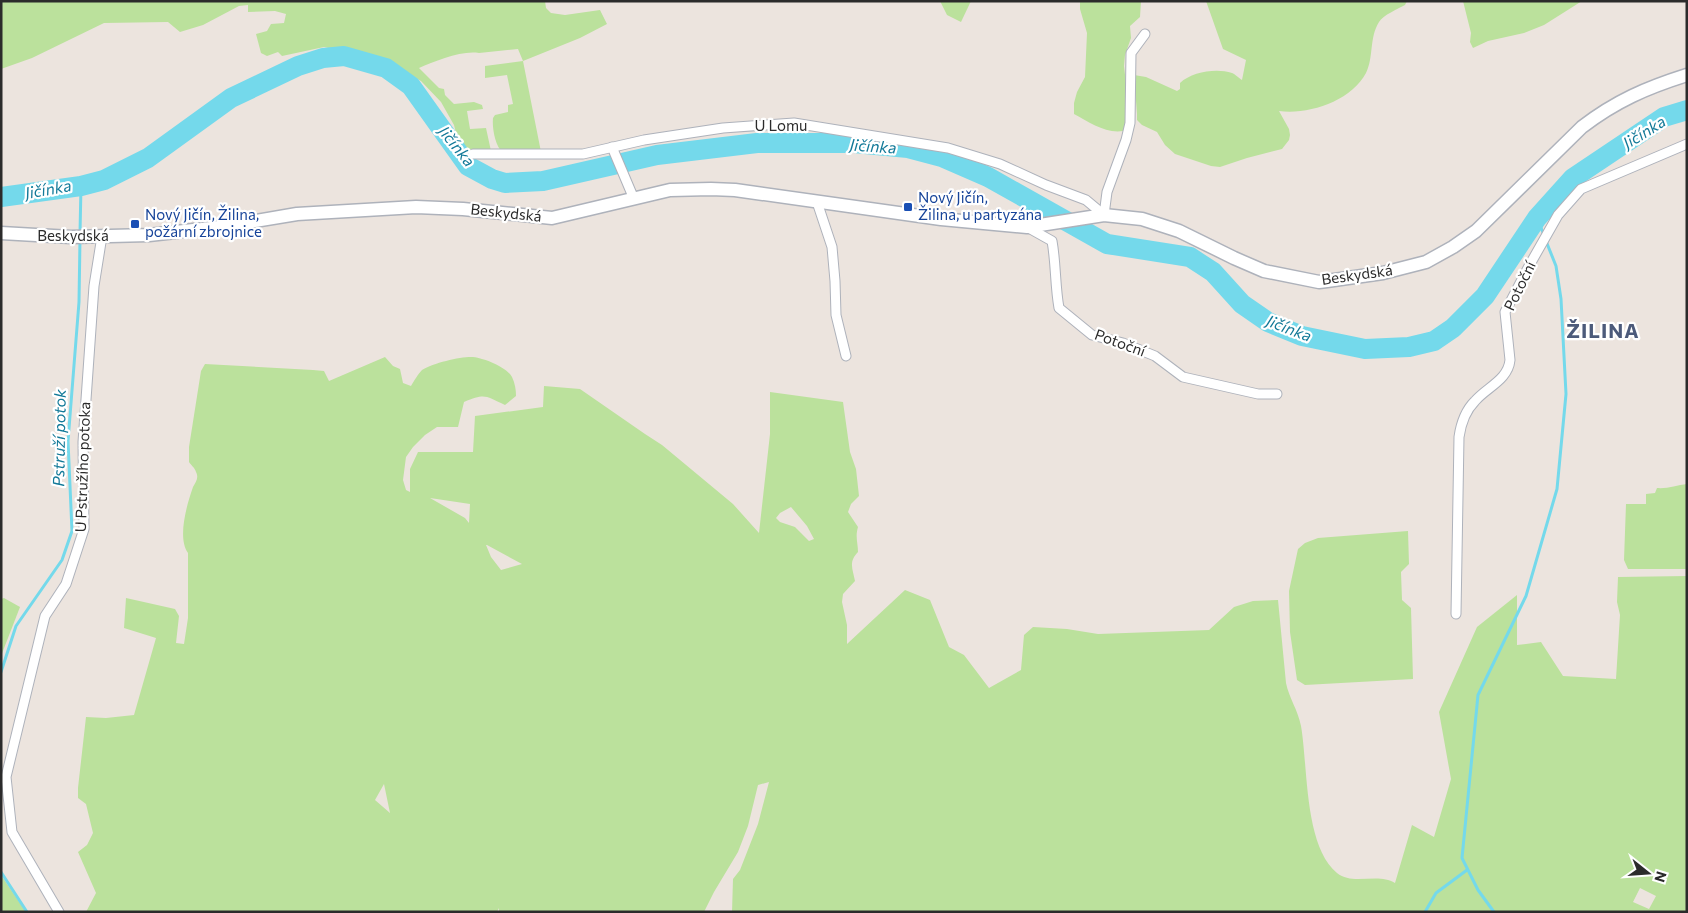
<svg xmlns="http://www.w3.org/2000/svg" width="1688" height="913" font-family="Commissioner,sans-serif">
<rect width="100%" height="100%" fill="#ece4de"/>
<g fill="#bbe19c" fill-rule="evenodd">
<path d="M 1,1 L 545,1 L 546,8 L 551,13 L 565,15 L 600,10 L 607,24 L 580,38 L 523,61 L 541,152 L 503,153 C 495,146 492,128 493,118 L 495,115 L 508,112 L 508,105 L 513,104 L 507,75 L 485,78 L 485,66 L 523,61 L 518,49 L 479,53 C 462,50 435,61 419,68 L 439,88 L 444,89 L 445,95 L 454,104 L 474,102 L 482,105 L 483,109 L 467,111 L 470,129 L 486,128 L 491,151 L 469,154 L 463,152 L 459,145 L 454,125 L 441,102 L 421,81 L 396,67 L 357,54 L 324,47 L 282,56 L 278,52 L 267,56 L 261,53 L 256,34 L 267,31 L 271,24 L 284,23 L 286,14 L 275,11 L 248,12 L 248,5 L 239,6 L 203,25 L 180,32 L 168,22 L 104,23 L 32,58 L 1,69 Z"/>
<path d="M 940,1 L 971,1 L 961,22 L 947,15 Z"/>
<path d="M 1080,1 L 1141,1 L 1140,17 L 1130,26 L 1131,38 L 1125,55 L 1124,66 L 1129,109 L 1123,131 C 1106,134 1089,122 1074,114 L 1074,103 L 1077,92 L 1085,77 L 1087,33 L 1080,9 Z"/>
<path d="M 1206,1 L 1407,1 L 1405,5 C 1398,9 1383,15 1379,22 C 1369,38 1374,57 1366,73 C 1351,101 1309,115 1279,111 L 1289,129 L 1290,135 L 1289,140 L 1282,149 L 1247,158 L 1220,167 L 1211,166 L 1175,154 L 1165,145 L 1157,132 L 1142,125 L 1137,120 L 1137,114 L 1134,75 L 1146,77 L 1177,91 L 1180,89 L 1180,83 C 1192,72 1216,68 1232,73 C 1235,74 1239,78 1242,80 L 1246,60 L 1223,49 Z"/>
<path d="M 1463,1 L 1582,1 L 1544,25 L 1524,33 L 1488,41 L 1473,48 L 1470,42 L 1471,33 Z"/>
<path d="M 385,357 L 393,366 L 400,369 L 403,383 L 411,386 C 414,381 418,374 422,370 C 433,363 459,357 471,357 C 482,357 507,367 512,377 C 515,383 516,390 516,396 L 505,405 C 485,396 486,393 464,402 L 458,427 L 437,427 L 425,435 L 413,447 L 406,457 L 403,480 L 406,490 L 410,492 L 410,469 L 418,452 L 473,452 L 475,416 L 543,407 L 544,386 L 580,389 L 645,434 L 662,445 L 733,504 L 759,533 L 770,434 L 770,392 L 843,402 L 850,452 L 856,469 L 859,496 L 851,504 L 848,512 L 858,527 C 855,537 858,543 858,552 C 848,562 853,570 855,581 L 843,594 L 842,602 L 847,625 L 847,644 L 905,590 L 930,600 L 949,647 L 964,655 L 989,688 L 1021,670 L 1024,635 L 1033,627 L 1067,629 L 1098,634 L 1209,630 L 1234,607 L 1253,601 L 1278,600 L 1286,683 C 1289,698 1298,710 1301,726 C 1308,766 1304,846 1337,873 C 1353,886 1378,872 1395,883 L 1412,825 L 1434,837 L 1451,779 L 1439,712 L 1477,627 L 1517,595 L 1517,645 L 1541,642 L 1563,676 L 1616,679 L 1620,615 L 1617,602 L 1618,577 L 1687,576 L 1687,912 L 732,912 L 733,879 L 740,870 L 758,824 L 769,782 L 758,785 L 748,826 L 738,852 L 714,892 L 704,912 L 499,912 L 499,908 L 497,912 L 86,912 L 96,893 L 78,852 L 87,845 L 93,833 L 86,804 L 78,798 L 78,788 L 86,717 L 106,718 L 134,715 L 156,638 L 124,628 L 126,598 L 175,609 L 179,616 L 176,643 L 184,644 L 188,618 L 188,553 C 177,538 187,504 193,487 C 196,482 199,478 196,472 C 195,468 191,465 189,462 L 189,447 L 201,371 L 205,364 L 313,370 L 324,371 L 329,381 ZM 430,498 L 470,504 L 469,523 L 465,518 ZM 791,507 L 807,526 L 814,539 L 809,541 L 795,527 L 780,522 L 776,518 L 780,513 ZM 486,545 L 487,545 L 522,564 L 501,570 L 491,557 ZM 384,784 L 390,813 L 375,800 ZM 1640,888 L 1656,896 L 1649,909 L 1633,902 Z"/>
<path d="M 1687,484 L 1687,569 L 1628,569 L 1624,560 L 1626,504 L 1646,504 L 1646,494 L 1655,493 L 1657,488 C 1667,489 1677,485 1687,484 Z"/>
<path d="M 1408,531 L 1409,564 L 1401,572 L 1402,600 L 1411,608 L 1413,679 L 1305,685 L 1297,680 L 1290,632 L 1289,591 L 1298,549 L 1305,543 L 1318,538 Z"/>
<path d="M 4,598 L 20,607 L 1,656 L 1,599 Z"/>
<path d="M 1,875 L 26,912 L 1,911 Z"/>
</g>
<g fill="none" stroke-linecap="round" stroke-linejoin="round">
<g stroke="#74d9eb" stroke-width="3">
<path d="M 1537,218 L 1544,235"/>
<path d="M 80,233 L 81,186"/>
<path d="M 1,672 L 16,626 L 62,560 L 72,531 L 68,441 L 79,302 L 80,239"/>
<path d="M 1,872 L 27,912"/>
<path d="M 1425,912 L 1436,893 L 1467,870"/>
<path d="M 1494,912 L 1478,890 L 1462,858 L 1478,695 L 1526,596 L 1557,489 L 1566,394 L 1561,299 L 1556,266 L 1546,241"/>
</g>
<path stroke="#74d9eb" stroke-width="20" d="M 1,197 L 81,186 L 104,180 L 148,158 L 231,98 L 298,66 L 323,58 L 344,56 L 386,68 L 411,86 L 468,166 L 492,179 L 505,183 L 543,181 L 657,155 L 757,143 L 854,143 L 908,148 L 942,157 L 988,177 L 1107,244 L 1190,257 L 1213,272 L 1242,304 L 1268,322 L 1302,336 L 1365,349 L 1409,347 L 1434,341 L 1453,328 L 1485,296 L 1537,218 L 1573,178 L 1664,117 L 1687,110"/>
<defs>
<g id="street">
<path d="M 612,147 L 634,199"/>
<path d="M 473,154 L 583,154 L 644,140 L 723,128 L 794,123 L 948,148 L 1000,164 L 1046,185 L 1086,200 L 1104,215"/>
<path d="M 817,202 L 832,247 L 835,281 L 836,315 L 846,356"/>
<path d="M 1104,215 L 1107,192 L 1126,140 L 1130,123 L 1131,53 L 1145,34"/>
<path d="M 1027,227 L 1052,241 C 1056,263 1055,286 1059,308 L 1092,335 L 1123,343 L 1155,356 L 1183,377 L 1258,394 L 1277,394"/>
<path d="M 1456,614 L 1459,437 C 1461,423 1465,411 1475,401 C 1487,387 1508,380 1510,360 L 1505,312 L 1529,266 L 1558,215 L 1581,189 L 1687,144"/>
<path d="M 59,912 L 12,832 L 6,777 L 45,616 L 66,584 L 84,529 L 83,442 L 94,286 L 102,236"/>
</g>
<path id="secondary" d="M 1,233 L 71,237 L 149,235 L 220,227 L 297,214 L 416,207 L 463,209 L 552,218 L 670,190 L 711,189 L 735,190 L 941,219 L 1027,227 L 1104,215 L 1142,219 L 1179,231 L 1234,258 L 1264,271 L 1319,282 L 1327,281 L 1383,273 L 1426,262 L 1453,247 L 1476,231 L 1582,127 C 1616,101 1646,88 1687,75"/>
</defs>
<use href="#street" stroke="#aeb2bb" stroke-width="11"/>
<use href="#secondary" stroke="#aeb2bb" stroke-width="15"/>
<use href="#street" stroke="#fff" stroke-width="9"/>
<use href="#secondary" stroke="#fff" stroke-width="12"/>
</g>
<g fill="#1a4fb4" stroke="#fff" stroke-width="2">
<rect x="903" y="202" width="10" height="10" rx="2.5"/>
<rect x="130" y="219" width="10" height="10" rx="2.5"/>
</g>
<g text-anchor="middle" stroke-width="4.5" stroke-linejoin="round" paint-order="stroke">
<g font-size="15" fill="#2b2b2b" stroke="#fff">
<text x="781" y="131">U Lomu</text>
<text transform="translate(506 213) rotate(6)" y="5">Beskydská</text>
<text x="73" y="241">Beskydská</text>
<text transform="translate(1357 275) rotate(-8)" y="5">Beskydská</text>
<text transform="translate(1520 286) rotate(-64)" y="5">Potoční</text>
<text transform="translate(1120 343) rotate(20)" y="5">Potoční</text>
<text transform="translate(83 467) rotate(-88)" y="5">U Pstružího potoka</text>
</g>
<g font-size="15" fill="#164399" stroke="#fff" text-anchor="start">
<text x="918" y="203">Nový Jičín,<tspan x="918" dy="17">Žilina, u partyzána</tspan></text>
<text x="145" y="220">Nový Jičín, Žilina,<tspan x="145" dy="17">požární zbrojnice</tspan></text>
</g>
<g font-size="16" font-style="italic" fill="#127998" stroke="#fff">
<text transform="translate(1644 132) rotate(-32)" y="6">Jičínka</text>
<text transform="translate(457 146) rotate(51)" y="6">Jičínka</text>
<text transform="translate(873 146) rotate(4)" y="6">Jičínka</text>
<text transform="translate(48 189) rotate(-10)" y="6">Jičínka</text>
<text transform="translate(1289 328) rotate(21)" y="6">Jičínka</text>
<text transform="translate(59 438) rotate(-89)" y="6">Pstruží potok</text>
</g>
<g font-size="20" font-weight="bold" letter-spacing="1" fill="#4c5a7a" stroke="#fff">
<text x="1603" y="338">ŽILINA</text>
</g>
</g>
<rect width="1688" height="913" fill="none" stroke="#2b2b2b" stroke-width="5"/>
<g transform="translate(1648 873) rotate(107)" stroke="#ffffff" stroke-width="4" paint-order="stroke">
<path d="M0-4L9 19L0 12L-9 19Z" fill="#2b2b2b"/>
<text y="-8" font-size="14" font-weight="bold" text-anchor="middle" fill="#2b2b2b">N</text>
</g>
</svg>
